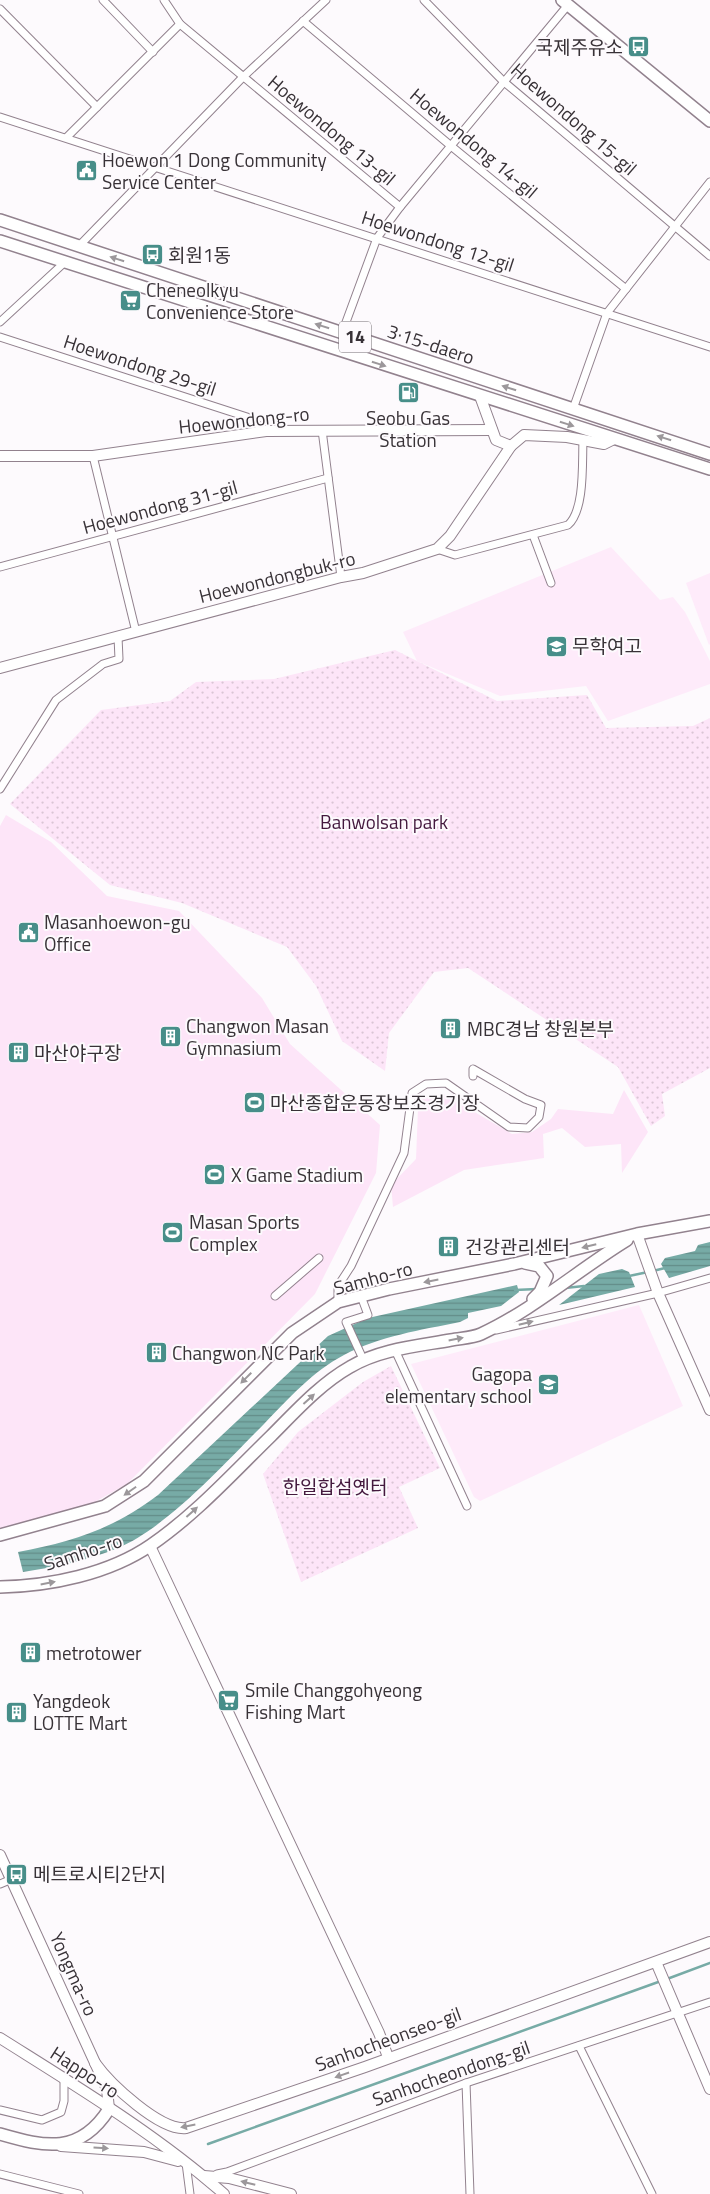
<svg xmlns="http://www.w3.org/2000/svg" width="710" height="2194" font-family="'Titillium Web','Noto Sans KR',sans-serif">
<defs>
<pattern id="park-dots" width="8" height="8" patternUnits="userSpaceOnUse" patternTransform="scale(1.25)"><rect width="8" height="8" fill="#fde5f8"/><path d="M2 2h.1M6 6h.1" fill="none" stroke="#dac5d5" stroke-width="1.8" stroke-linecap="round"/></pattern>
<pattern id="water-rules" width="6" height="5" patternUnits="userSpaceOnUse" patternTransform="scale(1.25)"><rect width="6" height="5" fill="#77aba6"/><path d="M0 2.5h6" fill="none" stroke="#638c88"/></pattern>
</defs>
<rect width="100%" height="100%" fill="#fdfafd"/>
<g fill="#feebfa">
<path d="M 611,547 L 660,600 L 673,597 L 685,612 L 710,661 L 710,684 L 608,721 L 586,686 L 500,696 L 417,661 L 403,632 Z"/>
<path d="M 710,573 L 710,644 L 709,645 L 686,583 Z"/>
<path d="M 639,1305 L 683,1406 L 480,1501 L 474,1497 L 411,1364 Z"/>
</g>
<g fill="#fde5f8">
<path d="M 6,815 L 51,842 L 107,896 L 179,911 L 262,998 L 290,1044 L 380,1125 L 376,1173 L 315,1294 L 127,1484 L 84,1508 L 0,1533 L 0,826 Z"/>
<path d="M 624,1090 L 648,1132 L 622,1173 L 621,1144 L 585,1147 L 562,1128 L 543,1134 L 544,1158 L 464,1170 L 393,1207 L 391,1185 L 416,1159 L 418,1109 L 420,1100 L 442,1093 L 512,1134 L 532,1132 L 551,1119 L 558,1109 L 613,1114 Z"/>
</g>
<g fill="url(#park-dots)">
<path d="M 395,650 L 497,701 L 587,695 L 606,728 L 693,726 L 710,718 L 710,1068 L 662,1094 L 665,1116 L 651,1126 L 618,1067 L 468,968 L 434,972 L 389,1033 L 385,1071 L 342,1041 L 316,986 L 287,947 L 182,903 L 110,885 L 10,804 L 101,710 L 170,701 L 196,682 L 274,679 Z"/>
<path d="M 391,1366 L 440,1468 L 399,1487 L 418,1528 L 301,1582 L 263,1474 L 298,1432 L 363,1382 Z"/>
</g>
<g fill="url(#water-rules)">
<path d="M 710,1242 L 710,1266 L 669,1278 L 661,1264 L 665,1258 L 695,1251 L 698,1245 Z"/>
<path d="M 622,1269 L 629,1272 L 635,1287 L 559,1305 L 599,1274 Z"/>
<path d="M 517,1285 L 519,1292 L 501,1306 L 468,1313 L 468,1318 L 460,1322 C 421,1330 380,1336 344,1355 C 313,1371 288,1399 264,1424 C 225,1463 168,1527 118,1548 C 87,1561 55,1567 23,1572 L 18,1552 C 72,1542 113,1529 158,1495 L 328,1336 L 368,1318 Z"/>
</g>
<g fill="none" stroke-linecap="round" stroke-linejoin="round">
<g stroke="#77aba6" stroke-width="2.5">
<path d="M 653,1271 L 665,1268"/>
<path d="M 629,1276 L 648,1272"/>
<path d="M 565,1288 L 584,1286"/>
<path d="M 515,1290 L 537,1289"/>
<path d="M 667,1979 L 710,1963"/>
<path d="M 208,2144 L 661,1981"/>
</g>
<defs>
<g id="street">
<path d="M 103,0 L 153,52"/>
<path d="M 164,0 L 180,24 L 400,207"/>
<path d="M 424,0 L 503,81 L 710,256"/>
<path d="M 0,9 L 97,107"/>
<path d="M 303,21 L 451,146 L 626,289"/>
<path d="M 0,117 L 710,347"/>
<path d="M 67,137 L 180,24"/>
<path d="M 79,246 L 243,77 L 326,0"/>
<path d="M 0,322 L 65,262"/>
<path d="M 342,333 L 377,238 L 400,207 L 568,5"/>
<path d="M 0,337 L 247,417 L 266,431"/>
<path d="M 573,409 L 607,313 L 710,182"/>
<path d="M 322,430 L 341,577"/>
<path d="M 93,456 L 136,632"/>
<path d="M 533,535 L 551,583"/>
<path d="M 437,549 L 455,555 L 568,525 C 585,510 582,463 583,441"/>
<path d="M 0,567 L 328,478"/>
<path d="M 0,789 L 56,700 L 103,664 L 119,659 L 118,637"/>
<path d="M 275,1296 L 319,1258"/>
<path d="M 361,1296 L 368,1315 L 346,1322 L 363,1359"/>
<path d="M 338,1302 L 338,1286 L 351,1266 L 404,1153 L 412,1093 L 426,1084 L 446,1083 L 509,1127 L 528,1128 L 539,1117 L 541,1105 L 525,1099 L 473,1069 L 473,1076"/>
<path d="M 496,1330 L 658,1293 L 710,1278"/>
<path d="M 395,1350 L 467,1506"/>
<path d="M 0,1884 L 12,1879"/>
<path d="M 579,2046 L 652,2194"/>
<path d="M 466,2083 L 470,2194"/>
<path d="M 0,2110 L 42,2120 L 61,2112 L 64,2101 L 64,2078"/>
<path d="M 186,2163 L 190,2194"/>
<path d="M 0,2174 L 79,2194"/>
<path d="M 217,2174 L 227,2172 L 466,2083 L 710,2002"/>
</g>
<g id="secondary">
<path d="M 480,396 L 496,440 L 511,446"/>
<path d="M 0,456 L 93,456 L 266,431 L 492,430"/>
<path d="M 0,668 L 341,577 L 363,573 L 437,549 L 450,536 L 511,446 L 524,435 L 567,437 L 604,444 L 614,439"/>
<path d="M 637,1234 L 658,1293 L 710,1410"/>
<path d="M 150,1546 L 379,2033 L 388,2057"/>
<path d="M 0,1855 L 107,2089 L 109,2109"/>
<path d="M 656,1962 L 710,2089"/>
<path d="M 0,2038 C 76,2086 156,2134 224,2194"/>
<path d="M 95,2063 C 110,2084 160,2131 186,2128 L 365,2067 L 710,1942"/>
<path d="M 61,2146 L 144,2152 L 178,2161"/>
<path d="M 204,2176 L 229,2178 L 291,2194"/>
</g>
<g id="primary">
<path d="M 562,0 L 710,121"/>
<path d="M 0,220 L 710,454"/>
<path d="M 0,241 L 710,469"/>
<path d="M 525,1263 L 539,1266 L 547,1276 L 540,1292 L 533,1299"/>
<path d="M 0,1535 L 105,1506 L 144,1481 L 292,1333 L 338,1302 L 389,1289 L 514,1264 L 637,1234 L 710,1221"/>
<path d="M 0,1587 C 50,1586 109,1574 151,1545 C 196,1514 232,1474 271,1436 C 295,1412 320,1384 350,1367 C 380,1349 418,1346 451,1340 C 461,1338 472,1338 481,1334 C 533,1310 578,1270 627,1240"/>
<path d="M 0,2134 C 45,2147 80,2155 109,2109"/>
</g>
</defs>
<use href="#street" stroke="#92828e" stroke-width="9"/>
<use href="#secondary" stroke="#92828e" stroke-width="12"/>
<use href="#primary" stroke="#92828e" stroke-width="14"/>
<use href="#street" stroke="#fff" stroke-width="7"/>
<use href="#secondary" stroke="#fff" stroke-width="10"/>
<use href="#primary" stroke="#fff" stroke-width="11"/>
</g>
<defs><path id="oneway-solid" d="M-6-.8H1V-3.2L6.5 0L1 3.2V.8H-6Z" transform="scale(1.25)"/></defs>
<g fill="#9c989b">
<use href="#oneway-solid" transform="translate(117 259) rotate(-162)"/>
<use href="#oneway-solid" transform="translate(322 326) rotate(-162)"/>
<use href="#oneway-solid" transform="translate(379 364) rotate(18)"/>
<use href="#oneway-solid" transform="translate(509 388) rotate(-162)"/>
<use href="#oneway-solid" transform="translate(567 424) rotate(18)"/>
<use href="#oneway-solid" transform="translate(664 438) rotate(-162)"/>
<use href="#oneway-solid" transform="translate(589 1246) rotate(166)"/>
<use href="#oneway-solid" transform="translate(431 1281) rotate(169)"/>
<use href="#oneway-solid" transform="translate(526 1323) rotate(-14)"/>
<use href="#oneway-solid" transform="translate(456 1339) rotate(-11)"/>
<use href="#oneway-solid" transform="translate(246 1378) rotate(135)"/>
<use href="#oneway-solid" transform="translate(309 1399) rotate(-42)"/>
<use href="#oneway-solid" transform="translate(130 1491) rotate(145)"/>
<use href="#oneway-solid" transform="translate(192 1512) rotate(-42)"/>
<use href="#oneway-solid" transform="translate(48 1583) rotate(-11)"/>
<use href="#oneway-solid" transform="translate(342 2075) rotate(161)"/>
<use href="#oneway-solid" transform="translate(188 2126) rotate(169)"/>
<use href="#oneway-solid" transform="translate(101 2148) rotate(4)"/>
<use href="#oneway-solid" transform="translate(248 2183) rotate(-166)"/>
</g>
<defs>
<symbol id="bus-square" viewBox="-11 -11 22 22"><rect x="-9" y="-9" width="18" height="18" rx="4" fill="#478e89" stroke="#fdfafd"/><path d="M-5-6H5V4H4V6H2V4H-2V6H-4V4H-5ZM-3.5-4V0h7V-4ZM-3.5 1.2v1.5H-2V1.2ZM2 1.2v1.5H3.5V1.2Z" fill="#fff"/></symbol>
<symbol id="civic-square" viewBox="-11 -11 22 22"><rect x="-9" y="-9" width="18" height="18" rx="4" fill="#478e89" stroke="#fdfafd"/><path d="M-.6-6.5H3V-4.5H.6V-3L4-1V1h2V6H-6V1h2V-1L-.6-3ZM-1.2 2.5V6h2.4V2.5Z" fill="#fff"/></symbol>
<symbol id="supermarket-square" viewBox="-11 -11 22 22"><rect x="-9" y="-9" width="18" height="18" rx="4" fill="#478e89" stroke="#fdfafd"/><path d="M-6-5.5h2.5l.6 2H6L4.5 2H-2.5L-4.4-4H-6ZM-1.5 3.2a1.3 1.3 0 1 0 .1 0ZM3 3.2a1.3 1.3 0 1 0 .1 0Z" fill="#fff"/></symbol>
<symbol id="fuel-square" viewBox="-11 -11 22 22"><rect x="-9" y="-9" width="18" height="18" rx="4" fill="#478e89" stroke="#fdfafd"/><path d="M-5.5-6h7V0h2V4h1.3V-2.5L3-4.5l.8-.8L6-3V5H2.5V1h-1V6h-7ZM-4.2-4.7v3.2H.2V-4.7Z" fill="#fff"/></symbol>
<symbol id="school-square" viewBox="-11 -11 22 22"><rect x="-9" y="-9" width="18" height="18" rx="4" fill="#478e89" stroke="#fdfafd"/><path d="M0-5L7-2L0 1L-7-2ZM-4 1L0 2.5L4 1V4Q0 6-4 4Z" fill="#fff"/></symbol>
<symbol id="building-square" viewBox="-11 -11 22 22"><rect x="-9" y="-9" width="18" height="18" rx="4" fill="#478e89" stroke="#fdfafd"/><path d="M-4-6H4V6H1V3H-1V6H-4ZM-2.5-4.3h1.7v1.8h-1.7ZM.8-4.3h1.7v1.8H.8ZM-2.5-1h1.7V.8h-1.7ZM.8-1h1.7V.8H.8Z" fill="#fff"/></symbol>
<symbol id="stadium-square" viewBox="-11 -11 22 22"><rect x="-9" y="-9" width="18" height="18" rx="4" fill="#478e89" stroke="#fdfafd"/><path d="M0-5a6.5 5 0 1 0 0 10a6.5 5 0 1 0 0-10ZM-3.5-1.8h7v3.6h-7Z" fill="#fff"/></symbol>
</defs>
<g fill-rule="evenodd">
<use href="#bus-square" x="626" y="34" width="25" height="25"/>
<use href="#civic-square" x="74" y="158" width="25" height="25"/>
<use href="#bus-square" x="140" y="242" width="25" height="25"/>
<use href="#supermarket-square" x="118" y="288" width="25" height="25"/>
<use href="#fuel-square" x="396" y="380" width="25" height="25"/>
<use href="#school-square" x="544" y="634" width="25" height="25"/>
<use href="#civic-square" x="16" y="920" width="25" height="25"/>
<use href="#building-square" x="438" y="1016" width="25" height="25"/>
<use href="#building-square" x="158" y="1024" width="25" height="25"/>
<use href="#building-square" x="6" y="1040" width="25" height="25"/>
<use href="#stadium-square" x="242" y="1090" width="25" height="25"/>
<use href="#stadium-square" x="202" y="1162" width="25" height="25"/>
<use href="#stadium-square" x="160" y="1220" width="25" height="25"/>
<use href="#building-square" x="436" y="1234" width="25" height="25"/>
<use href="#building-square" x="144" y="1340" width="25" height="25"/>
<use href="#school-square" x="536" y="1372" width="25" height="25"/>
<use href="#building-square" x="18" y="1640" width="25" height="25"/>
<use href="#supermarket-square" x="216" y="1688" width="25" height="25"/>
<use href="#building-square" x="4" y="1700" width="25" height="25"/>
<use href="#bus-square" x="4" y="1862" width="25" height="25"/>
</g>
<g text-anchor="middle" stroke-width="4" stroke-linejoin="round" paint-order="stroke">
<rect fill="#fdfafd" stroke="#736e72" stroke-width="1" x="339" y="321.5" width="32" height="31" rx="4"/>
<g font-size="18" font-weight="bold" fill="#383237">
<text x="355" y="343">14</text>
</g>
<g font-size="19" fill="#383237" stroke="#fdfafd" text-anchor="start">
<text x="623" y="54" text-anchor="end">국제주유소</text>
<text x="102" y="167">Hoewon 1 Dong Community<tspan x="102" dy="22">Service Center</tspan></text>
<text x="168" y="262">회원1동</text>
<text x="146" y="297">Cheneolkyu<tspan x="146" dy="22">Convenience Store</tspan></text>
<text x="408" y="425" text-anchor="middle">Seobu Gas<tspan x="408" dy="22">Station</tspan></text>
<text x="572" y="653">무학여고</text>
<text x="44" y="929">Masanhoewon-gu<tspan x="44" dy="22">Office</tspan></text>
<text x="186" y="1033">Changwon Masan<tspan x="186" dy="22">Gymnasium</tspan></text>
<text x="467" y="1036">MBC경남 창원본부</text>
<text x="34" y="1060">마산야구장</text>
<text x="270" y="1110">마산종합운동장보조경기장</text>
<text x="231" y="1182">X Game Stadium</text>
<text x="189" y="1229">Masan Sports<tspan x="189" dy="22">Complex</tspan></text>
<text x="465" y="1254">건강관리센터</text>
<text x="172" y="1360">Changwon NC Park</text>
<text x="532" y="1381" text-anchor="end">Gagopa<tspan x="532" dy="22">elementary school</tspan></text>
<text x="46" y="1660">metrotower</text>
<text x="245" y="1697">Smile Changgohyeong<tspan x="245" dy="22">Fishing Mart</tspan></text>
<text x="33" y="1708">Yangdeok<tspan x="33" dy="22">LOTTE Mart</tspan></text>
<text x="33" y="1881">메트로시티2단지</text>
</g>
<g font-size="19" fill="#383237" stroke="#fdfafd">
<text transform="translate(574 119) rotate(41)" y="7">Hoewondong 15-gil</text>
<text transform="translate(332 130) rotate(40)" y="7">Hoewondong 13-gil</text>
<text transform="translate(474 143) rotate(40)" y="7">Hoewondong 14-gil</text>
<text transform="translate(438 241) rotate(18)" y="7">Hoewondong 12-gil</text>
<text transform="translate(431 344) rotate(18)" y="7">3·15-daero</text>
<text transform="translate(140 365) rotate(18)" y="7">Hoewondong 29-gil</text>
<text transform="translate(244 420) rotate(-6)" y="7">Hoewondong-ro</text>
<text transform="translate(160 507) rotate(-15)" y="7">Hoewondong 31-gil</text>
<text transform="translate(277 577) rotate(-14)" y="7">Hoewondongbuk-ro</text>
<text transform="translate(373 1278) rotate(-15)" y="7">Samho-ro</text>
<text transform="translate(83 1552) rotate(-18)" y="7">Samho-ro</text>
<text transform="translate(74 1974) rotate(66)" y="7">Yongma-ro</text>
<text transform="translate(388 2039) rotate(-20)" y="7">Sanhocheonseo-gil</text>
<text transform="translate(85 2072) rotate(33)" y="7">Happo-ro</text>
<text transform="translate(451 2073) rotate(-19)" y="7">Sanhocheondong-gil</text>
</g>
<g font-size="19" fill="#44193e" stroke="#fdfafd">
<text x="384" y="829">Banwolsan park</text>
<text x="335" y="1494">한일합섬옛터</text>
</g>
</g>
</svg>
